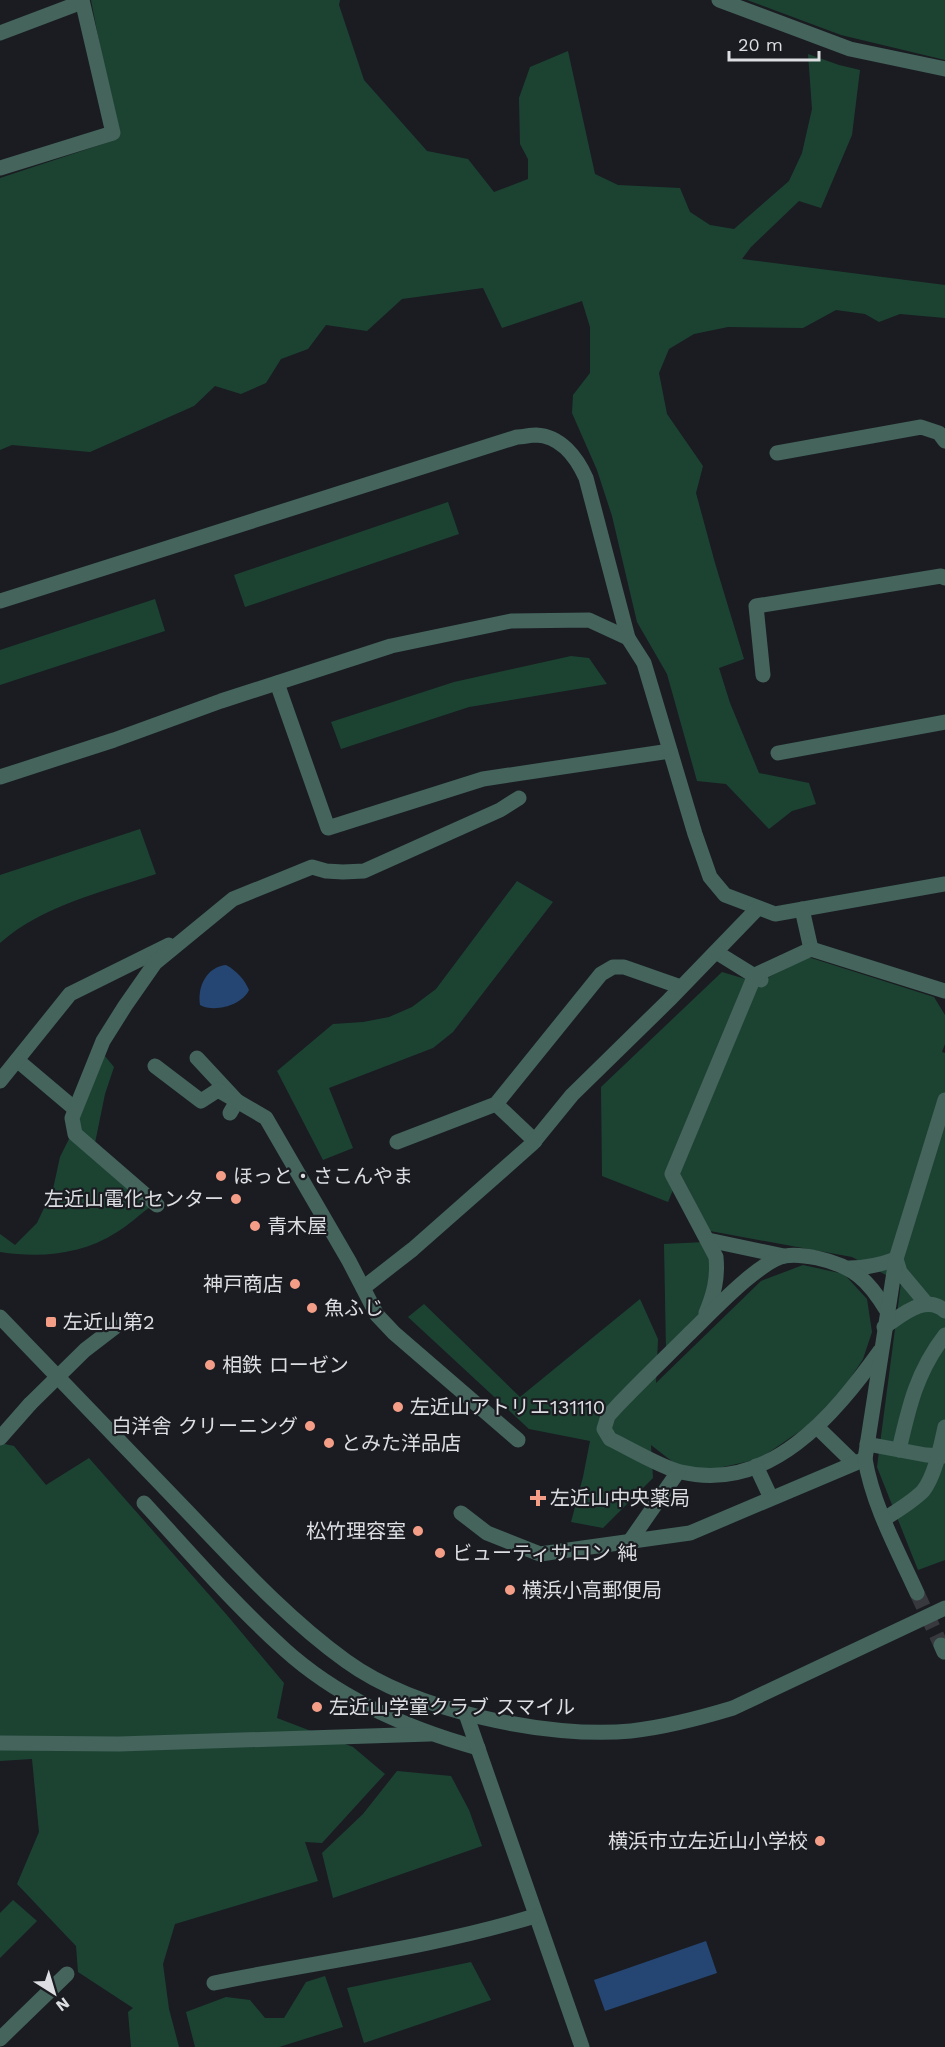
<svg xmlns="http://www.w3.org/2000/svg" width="945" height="2047" font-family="'Work Sans','Noto Sans JP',sans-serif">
<rect width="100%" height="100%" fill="#1a1c21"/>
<g fill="#1c4332">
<path d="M 91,0 L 340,0 L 339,5 L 364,80 L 427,151 L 468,159 L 494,192 L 528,179 L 528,159 L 520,144 L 519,98 L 530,67 L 568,51 L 595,174 L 618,185 L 680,188 L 690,212 L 710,225 L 734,229 L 789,181 L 802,153 L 812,109 L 808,54 L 839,65 L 860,70 L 852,135 L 821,208 L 799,201 L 751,247 L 742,259 L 945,285 L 945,318 L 900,314 L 879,322 L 865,314 L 836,310 L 803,328 L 728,327 L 694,334 L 669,349 L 659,373 L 667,414 L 703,466 L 696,493 L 715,563 L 744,659 L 719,668 L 730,703 L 759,773 L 809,783 L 816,804 L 792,811 L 769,829 L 726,784 L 697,781 L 667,674 L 637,622 L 612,516 L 597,470 L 572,413 L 573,395 L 590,373 L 590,327 L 582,301 L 502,328 L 483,288 L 402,299 L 367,331 L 326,325 L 308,349 L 281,359 L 266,383 L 241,394 L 215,386 L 194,406 L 90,452 L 12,445 L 0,450 L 0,178 L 118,139 Z"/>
<path d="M 747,0 L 945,0 L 945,60 L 841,35 Z"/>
<path d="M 448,502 L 459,534 L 245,607 L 234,575 Z"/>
<path d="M 155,599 L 165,631 L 0,685 L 0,650 Z"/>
<path d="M 571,656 L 589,658 L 607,684 L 469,707 L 341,749 L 331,722 L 454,682 Z"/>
<path d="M 140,829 L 156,874 C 103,892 43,905 0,943 L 0,875 Z"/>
<path d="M 517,881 L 553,902 L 453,1032 L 433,1048 L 329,1088 L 353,1148 L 323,1160 L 277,1071 L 333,1024 L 363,1022 L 389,1017 L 412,1007 L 436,989 Z"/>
<path d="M 808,957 L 934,997 L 945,1015 L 945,1044 L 942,1052 L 945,1053 L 945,1560 L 918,1570 L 877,1467 L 901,1283 L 852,1257 L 710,1231 L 680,1173 L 668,1202 L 602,1176 L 601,1087 L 722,972 L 762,984 L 765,979 Z"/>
<path d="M 104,1055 L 114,1067 L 105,1094 L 95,1143 L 150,1207 C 139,1215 129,1225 117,1232 C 82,1255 40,1258 0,1252 L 0,1234 L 15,1245 L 37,1223 L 53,1189 L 60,1157 L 81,1115 Z"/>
<path d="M 705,1242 L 713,1273 L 698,1319 L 666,1351 L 664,1244 Z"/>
<path d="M 803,1265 L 844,1274 L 867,1299 L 872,1332 L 863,1359 L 844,1388 L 806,1427 L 759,1459 L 714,1469 L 678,1466 L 651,1445 L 653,1478 L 603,1528 L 571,1522 L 583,1477 L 590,1441 L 529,1429 L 408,1317 L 424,1304 L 520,1397 L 640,1299 L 658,1339 L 656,1383 L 761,1281 Z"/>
<path d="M 0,1443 L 14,1446 L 46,1485 L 89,1458 L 226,1614 L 284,1683 L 277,1718 L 353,1747 L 385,1774 L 322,1843 L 305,1842 L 318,1881 L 175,1924 L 163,1964 L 169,2009 L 179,2047 L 131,2047 L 128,2012 L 133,2008 L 78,1972 L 76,1946 L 17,1884 L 39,1832 L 32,1759 L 0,1761 Z"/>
<path d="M 397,1771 L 451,1776 L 469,1810 L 482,1846 L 333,1898 L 322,1853 L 363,1814 Z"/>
<path d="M 13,1900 L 37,1921 L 0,1958 L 0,1913 Z"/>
<path d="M 471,1962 L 491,2000 L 364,2043 L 347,1988 Z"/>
<path d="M 325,1976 L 343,2027 L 279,2047 L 195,2047 L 186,2012 L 226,1997 L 250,2000 L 265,2018 L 284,2018 L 306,1982 Z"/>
</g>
<g fill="#254673">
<path d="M 226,965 C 237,971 244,979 249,990 C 242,1005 215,1013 200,1005 C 197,986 207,967 226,965 Z"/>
<path d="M 706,1941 L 717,1973 L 605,2011 L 594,1980 Z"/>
</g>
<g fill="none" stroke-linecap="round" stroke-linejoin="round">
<path stroke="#37393e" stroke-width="15" stroke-dasharray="15 8" stroke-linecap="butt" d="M 917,1593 L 941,1645"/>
<g stroke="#44645c" stroke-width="15">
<path d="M 719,0 L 850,49 L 945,69"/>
<path d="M 0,33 L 82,2"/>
<path d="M 0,168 L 113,133 L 82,0"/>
<path d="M 777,453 L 921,427 L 939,433 L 945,441"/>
<path d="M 0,601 L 517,437 C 523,437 530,435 536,435 C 561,436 577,458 586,478 L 628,638"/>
<path d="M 763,675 L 756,606 L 941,576 L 945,578"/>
<path d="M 277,683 L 328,828 L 483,779 L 670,751"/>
<path d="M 778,753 L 945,722"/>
<path d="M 0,777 L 114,740 L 221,701 L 391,646 L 511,621 L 589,620 L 628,638 L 644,663 L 695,834 L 710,877 L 725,895 L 775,914 L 945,884"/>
<path d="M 802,909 L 811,949"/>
<path d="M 716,952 L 761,980"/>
<path d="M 197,1058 L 237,1101 L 230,1113"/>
<path d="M 17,1060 L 75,1109"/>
<path d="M 155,1066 L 201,1101 L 218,1090 L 266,1118 L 349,1261 L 377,1315 L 394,1333 L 518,1440"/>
<path d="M 0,1081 L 70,994 L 169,945"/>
<path d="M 496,1104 L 535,1141"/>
<path d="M 397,1142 L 496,1104 L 601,974 L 613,967 L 624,967 L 681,987"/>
<path d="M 157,1205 L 75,1134 L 72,1118 L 103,1041 L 125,1006 L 155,963 L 233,899 L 312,867 L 326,871 L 343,872 L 364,871 L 500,810 L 519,798"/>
<path d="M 708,1240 L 784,1256"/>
<path d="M 849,1268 C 866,1268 880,1265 896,1259 L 900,1272 L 926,1303"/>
<path d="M 363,1288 L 413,1249 L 532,1144 L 572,1095 L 669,1000 L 758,908"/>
<path d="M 706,1313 C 714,1294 718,1278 716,1257 L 672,1174 L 755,975 L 811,949 L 945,991"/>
<path d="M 0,1317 C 61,1380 121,1443 182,1506 C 234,1560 285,1617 346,1661 C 415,1711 548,1739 631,1731 C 666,1727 700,1718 733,1708 L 945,1608"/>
<path d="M 884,1327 C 901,1316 926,1293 945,1311"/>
<path d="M 880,1351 C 834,1415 770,1493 681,1472 C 662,1468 629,1448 610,1439 L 604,1429 L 608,1416 L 619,1404 C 642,1380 666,1357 690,1333 C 710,1314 759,1261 785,1256 C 796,1254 807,1256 817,1258 C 853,1266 868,1279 887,1311"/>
<path d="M 817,1427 L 854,1463"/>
<path d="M 0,1438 L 30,1404"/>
<path d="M 867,1444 L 926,1455 L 945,1456"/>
<path d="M 899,1450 C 909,1406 917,1371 945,1335"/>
<path d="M 756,1466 L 771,1498"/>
<path d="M 144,1503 C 189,1552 234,1604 284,1649 C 338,1698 409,1729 478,1748"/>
<path d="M 461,1513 L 487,1533 L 540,1554 L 690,1533 L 865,1459"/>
<path d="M 884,1519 C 897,1511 912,1502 923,1491 C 935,1476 941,1445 945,1427"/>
<path d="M 630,1541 L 678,1472"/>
<path d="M 917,1593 C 897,1549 873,1506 865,1459 L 896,1259 L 945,1100"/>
<path d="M 941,1645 L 944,1652"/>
<path d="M 466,1714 L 582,2047"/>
<path d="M 0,1743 L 119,1744 L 430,1734"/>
<path d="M 214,1983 C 321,1961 430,1948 535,1916"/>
<path d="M 0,2039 L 67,1974"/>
</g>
<path stroke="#44645c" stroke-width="15" d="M 30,1404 L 85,1350 L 115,1327"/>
</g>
<g fill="#f49e88" stroke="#1a1c21" stroke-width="2">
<circle cx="221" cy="1176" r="6"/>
<circle cx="236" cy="1199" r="6"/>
<circle cx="255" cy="1226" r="6"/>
<circle cx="295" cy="1284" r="6"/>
<circle cx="312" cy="1308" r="6"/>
<rect x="45" y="1316" width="12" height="12" rx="3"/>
<circle cx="210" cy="1365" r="6"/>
<circle cx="398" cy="1407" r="6"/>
<circle cx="310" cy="1426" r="6"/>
<circle cx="329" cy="1443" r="6"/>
<path d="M535 1489h6v6h6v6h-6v6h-6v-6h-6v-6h6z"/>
<circle cx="418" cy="1531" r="6"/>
<circle cx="440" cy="1553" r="6"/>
<circle cx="510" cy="1590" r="6"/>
<circle cx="317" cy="1707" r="6"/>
<circle cx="820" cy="1841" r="6"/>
</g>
<g text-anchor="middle" stroke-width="4.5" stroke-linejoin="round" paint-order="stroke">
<g font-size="20" fill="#dcdee2" stroke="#1a1c21" text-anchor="start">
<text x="233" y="1183">ほっと・さこんやま</text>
<text x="224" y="1206" text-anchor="end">左近山電化センター</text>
<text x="267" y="1233">青木屋</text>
<text x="283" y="1291" text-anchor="end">神戸商店</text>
<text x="324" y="1315">魚ふじ</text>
<text x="63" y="1329">左近山第2</text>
<text x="222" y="1372">相鉄 ローゼン</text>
<text x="410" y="1414">左近山アトリエ131110</text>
<text x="298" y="1433" text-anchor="end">白洋舎 クリーニング</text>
<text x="341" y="1450">とみた洋品店</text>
<text x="550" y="1505">左近山中央薬局</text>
<text x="406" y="1538" text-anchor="end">松竹理容室</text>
<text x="452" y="1560">ビューティサロン 純</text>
<text x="522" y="1597">横浜小高郵便局</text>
<text x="329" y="1714">左近山学童クラブ スマイル</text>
<text x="808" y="1848" text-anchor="end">横浜市立左近山小学校</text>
</g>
</g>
<g transform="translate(54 1993) rotate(143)" stroke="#1a1c21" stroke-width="4.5" paint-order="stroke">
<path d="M0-4.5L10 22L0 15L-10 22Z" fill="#dcdee2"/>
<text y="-9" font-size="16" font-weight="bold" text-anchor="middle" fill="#dcdee2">N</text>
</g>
<path d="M729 51v9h90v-9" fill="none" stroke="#dcdee2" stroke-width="3"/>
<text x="738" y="51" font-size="18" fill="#dcdee2" stroke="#1a1c21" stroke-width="4.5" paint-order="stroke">20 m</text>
</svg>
